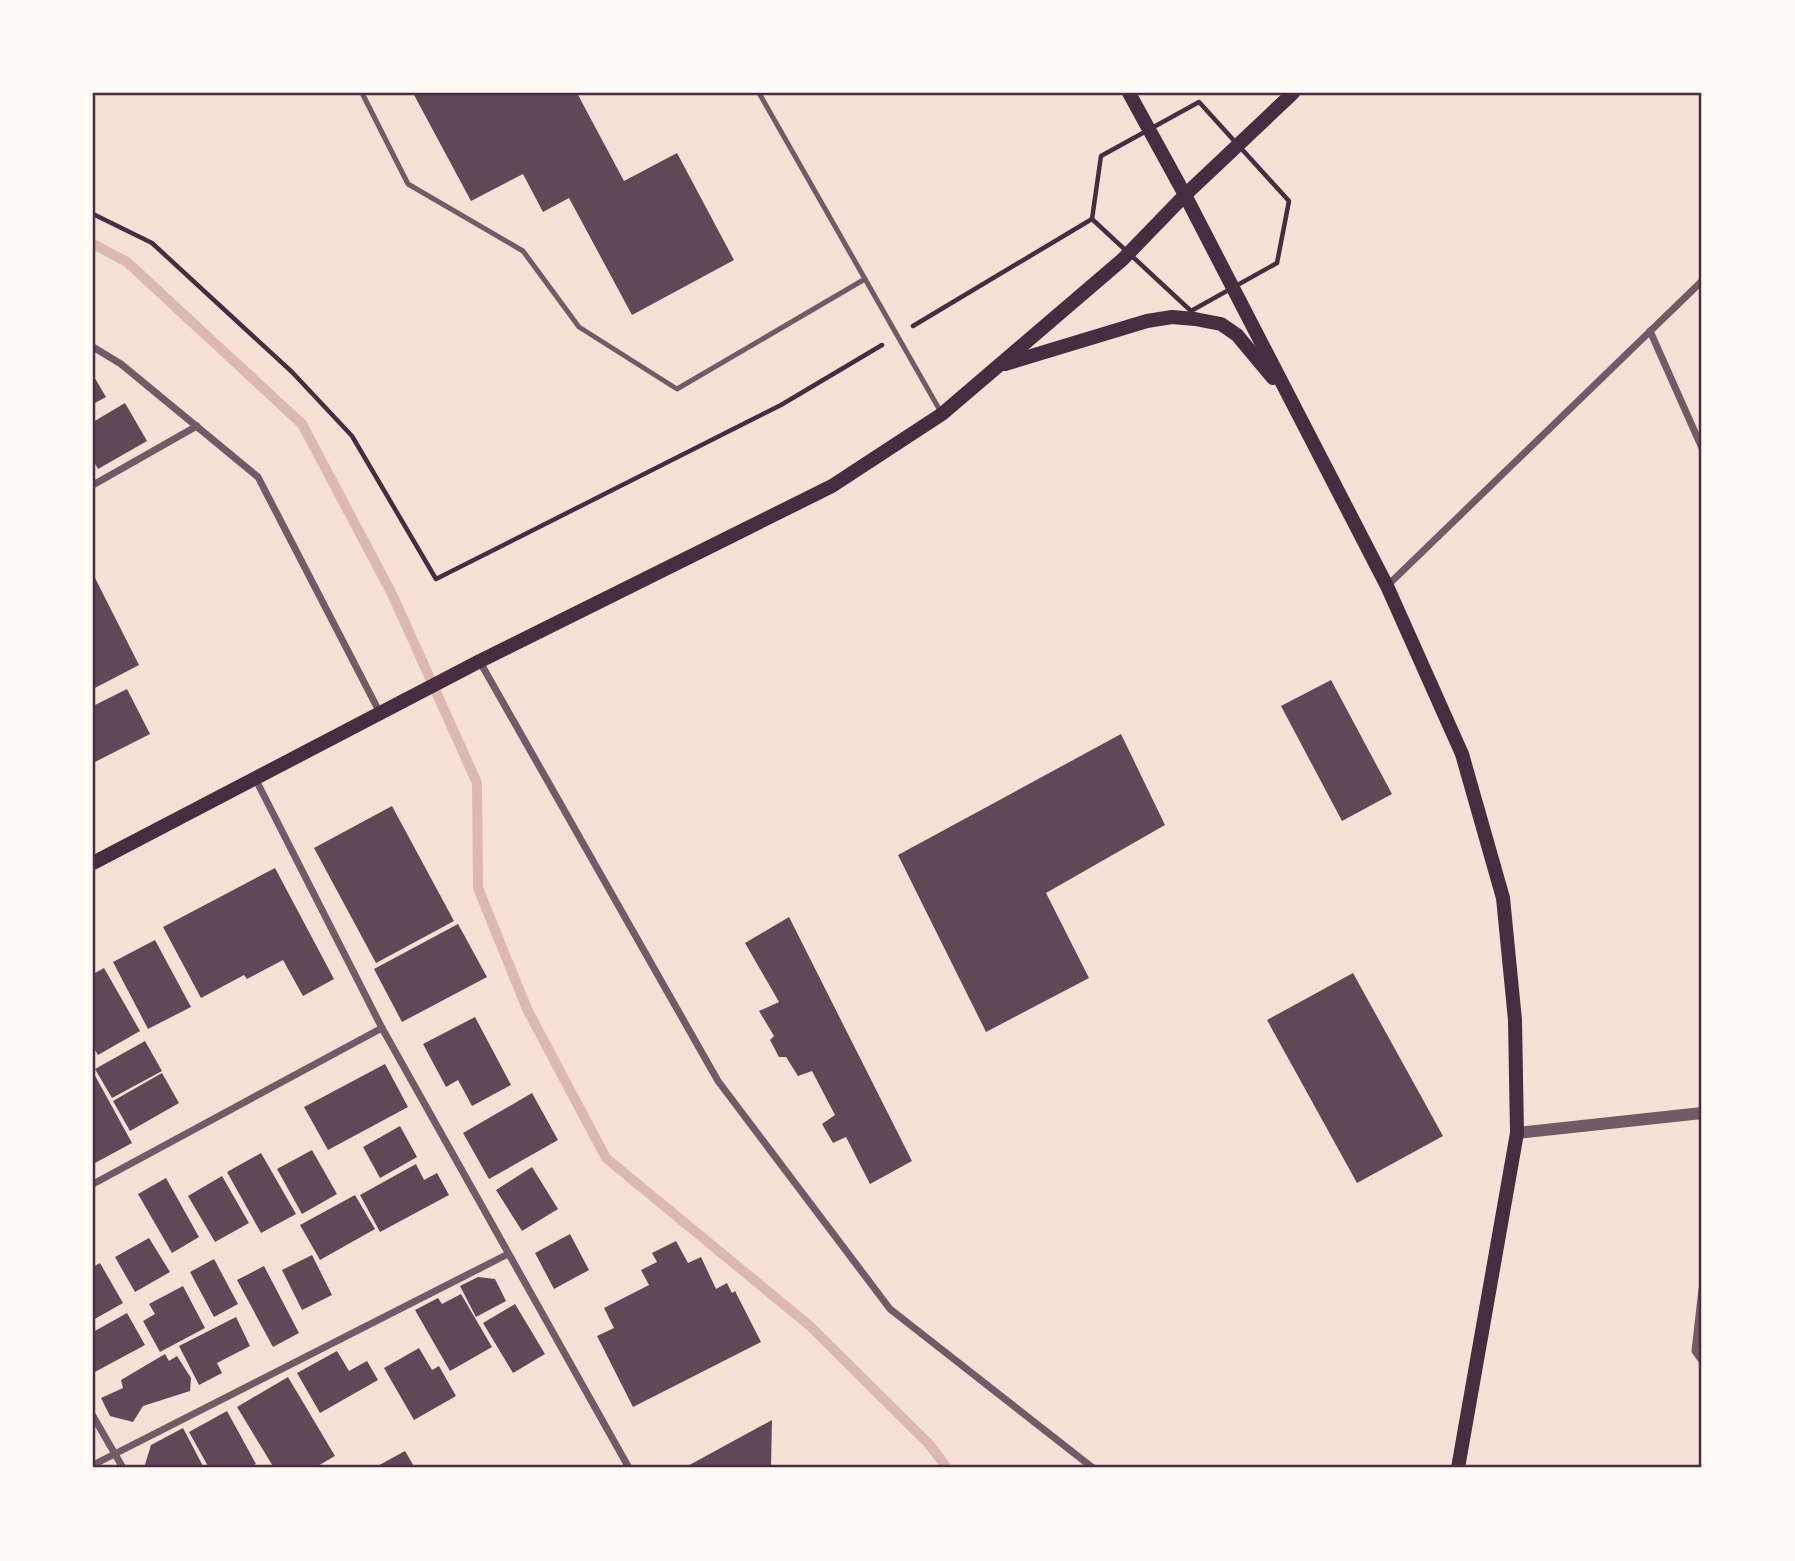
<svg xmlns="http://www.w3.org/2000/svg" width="1795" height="1561" font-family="Signika,sans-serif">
<rect width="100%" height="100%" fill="#f7e1d7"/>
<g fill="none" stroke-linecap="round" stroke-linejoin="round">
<path stroke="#dcb8b0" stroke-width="10" d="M 93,244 L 127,262 L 302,424 L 392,594 L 477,783 L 478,888 L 527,1009 L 606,1158 L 810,1326 L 929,1444 L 947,1468"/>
</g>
<g fill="#644757">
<path d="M 413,93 L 577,93 L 624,181 L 677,153 L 734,260 L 632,315 L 569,198 L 543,212 L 523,174 L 471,201 Z"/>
<path d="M 93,375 L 106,397 L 93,404 Z"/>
<path d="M 125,403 L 147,441 L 98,469 L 93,460 L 93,422 Z"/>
<path d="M 93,574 L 139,665 L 93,689 Z"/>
<path d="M 1331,680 L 1392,794 L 1342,821 L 1281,706 Z"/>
<path d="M 127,689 L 150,734 L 93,763 L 93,706 Z"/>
<path d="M 1121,734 L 1165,825 L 1046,893 L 1089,978 L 986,1032 L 898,855 Z"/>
<path d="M 392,806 L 454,921 L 376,963 L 314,848 Z"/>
<path d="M 275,868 L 334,979 L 303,996 L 283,960 L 247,979 L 244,975 L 201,998 L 163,927 Z"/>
<path d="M 789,917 L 912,1161 L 870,1184 L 846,1137 L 833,1143 L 822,1124 L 835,1115 L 812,1071 L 798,1076 L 786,1057 L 779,1057 L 770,1040 L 774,1036 L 759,1011 L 779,1002 L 745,943 Z"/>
<path d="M 458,924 L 487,977 L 402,1022 L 374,969 Z"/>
<path d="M 155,940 L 191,1007 L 148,1029 L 113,962 Z"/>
<path d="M 104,968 L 140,1031 L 98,1055 L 93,1047 L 93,974 Z"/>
<path d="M 1353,973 L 1443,1136 L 1357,1183 L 1267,1020 Z"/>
<path d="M 475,1017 L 511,1085 L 472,1106 L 458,1080 L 446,1087 L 423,1044 Z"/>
<path d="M 145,1041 L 162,1071 L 112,1098 L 95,1069 Z"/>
<path d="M 385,1064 L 408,1107 L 328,1150 L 304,1107 Z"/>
<path d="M 93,1072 L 132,1143 L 95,1163 L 93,1160 Z"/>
<path d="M 162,1073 L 179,1103 L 130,1131 L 113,1101 Z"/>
<path d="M 532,1093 L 558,1140 L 489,1179 L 463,1133 Z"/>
<path d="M 400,1126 L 417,1157 L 380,1178 L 363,1147 Z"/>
<path d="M 312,1150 L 337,1194 L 302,1214 L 277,1169 Z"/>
<path d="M 261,1153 L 296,1214 L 261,1233 L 227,1172 Z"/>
<path d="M 416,1164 L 424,1180 L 437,1173 L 449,1195 L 380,1232 L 360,1195 Z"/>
<path d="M 532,1167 L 558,1209 L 522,1231 L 496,1190 Z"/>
<path d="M 222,1176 L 249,1223 L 215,1242 L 188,1196 Z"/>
<path d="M 166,1178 L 199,1237 L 172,1253 L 138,1194 Z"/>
<path d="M 355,1195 L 375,1229 L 320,1260 L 300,1225 Z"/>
<path d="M 570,1234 L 589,1270 L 554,1289 L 535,1253 Z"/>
<path d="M 149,1238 L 170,1272 L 135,1292 L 115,1257 Z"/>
<path d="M 676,1241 L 688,1263 L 701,1257 L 716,1289 L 727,1283 L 732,1293 L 735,1291 L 761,1342 L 633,1407 L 597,1336 L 614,1328 L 604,1308 L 649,1285 L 641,1270 L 657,1262 L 652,1253 Z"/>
<path d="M 312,1255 L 332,1295 L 302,1310 L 282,1270 Z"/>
<path d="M 214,1259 L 238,1304 L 214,1317 L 190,1272 Z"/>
<path d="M 100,1263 L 123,1303 L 93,1320 L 93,1267 Z"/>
<path d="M 264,1266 L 299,1333 L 273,1347 L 237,1280 Z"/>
<path d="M 478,1277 L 495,1279 L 506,1301 L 476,1317 L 460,1286 Z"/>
<path d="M 183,1286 L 205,1328 L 160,1352 L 143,1321 L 155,1314 L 149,1304 Z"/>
<path d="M 461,1294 L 492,1347 L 450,1371 L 415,1310 L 438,1298 L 442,1304 Z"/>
<path d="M 515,1304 L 545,1354 L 513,1373 L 483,1323 Z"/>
<path d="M 127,1313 L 145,1345 L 93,1373 L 93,1332 Z"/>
<path d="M 236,1317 L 250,1346 L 217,1363 L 222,1373 L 199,1385 L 179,1346 Z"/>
<path d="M 419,1348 L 432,1370 L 439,1366 L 456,1396 L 414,1420 L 384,1368 Z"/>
<path d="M 337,1351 L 349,1371 L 367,1361 L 378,1380 L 320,1413 L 297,1373 Z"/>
<path d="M 165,1354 L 169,1361 L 177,1356 L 191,1378 L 190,1391 L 143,1406 L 133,1422 L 110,1416 L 101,1398 L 123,1388 L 121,1380 Z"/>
<path d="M 288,1377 L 335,1456 L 314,1468 L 274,1468 L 237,1407 Z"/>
<path d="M 227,1411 L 256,1464 L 248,1468 L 209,1468 L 189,1432 Z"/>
<path d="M 772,1420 L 771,1468 L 684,1468 Z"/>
<path d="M 183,1428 L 204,1468 L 144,1468 L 151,1445 Z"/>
<path d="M 405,1451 L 415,1468 L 374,1468 Z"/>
</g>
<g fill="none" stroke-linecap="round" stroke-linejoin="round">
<g stroke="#4a2c40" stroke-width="4.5">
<path d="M 1199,102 L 1289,201 L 1277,263 L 1191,311 L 1092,219 L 1101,156 Z"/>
<path d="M 93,214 L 152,243 L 292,372 L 352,436 L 436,579 L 781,405 L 882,345"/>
<path d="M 913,326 L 1092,219"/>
</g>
<g stroke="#755966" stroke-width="5">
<path d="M 362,93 L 408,184 L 523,251 L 579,327 L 677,389 L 865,279"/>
<path d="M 759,93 L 942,414"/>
</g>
<g stroke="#755966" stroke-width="7">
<path d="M 1650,331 L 1702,448"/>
<path d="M 93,347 L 121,364 L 258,477 L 380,713"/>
<path d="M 93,485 L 197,426"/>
<path d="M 1387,586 L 1702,281"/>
<path d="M 480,662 L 718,1081 L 890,1309 L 1093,1468"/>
<path d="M 255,778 L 382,1028 L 629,1468"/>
<path d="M 93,1184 L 382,1028"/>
<path d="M 1702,1289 L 1695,1351 L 1702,1361"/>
<path d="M 93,1416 L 123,1468"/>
<path d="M 93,1465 L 508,1254"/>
</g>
<path stroke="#755966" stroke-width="12" d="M 1517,1133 L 1702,1113"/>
<g stroke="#4a2c40" stroke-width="14">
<path d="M 1129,93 L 1185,195 L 1387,586 L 1462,754 L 1503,898 L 1515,1020 L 1517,1133 L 1458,1468"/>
<path d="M 1005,364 L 1147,321 L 1172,317 L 1195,319 L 1221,324 L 1237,335 L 1273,378"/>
<path d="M 93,863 L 478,662 L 832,486 L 942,414 L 1122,260 L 1185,195 L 1293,93"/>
</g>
</g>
<rect width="1795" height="1561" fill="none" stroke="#fffaf5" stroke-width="189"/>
<rect x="94" y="94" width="1606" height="1372" fill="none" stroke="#4a2c40" stroke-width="2.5"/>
</svg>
